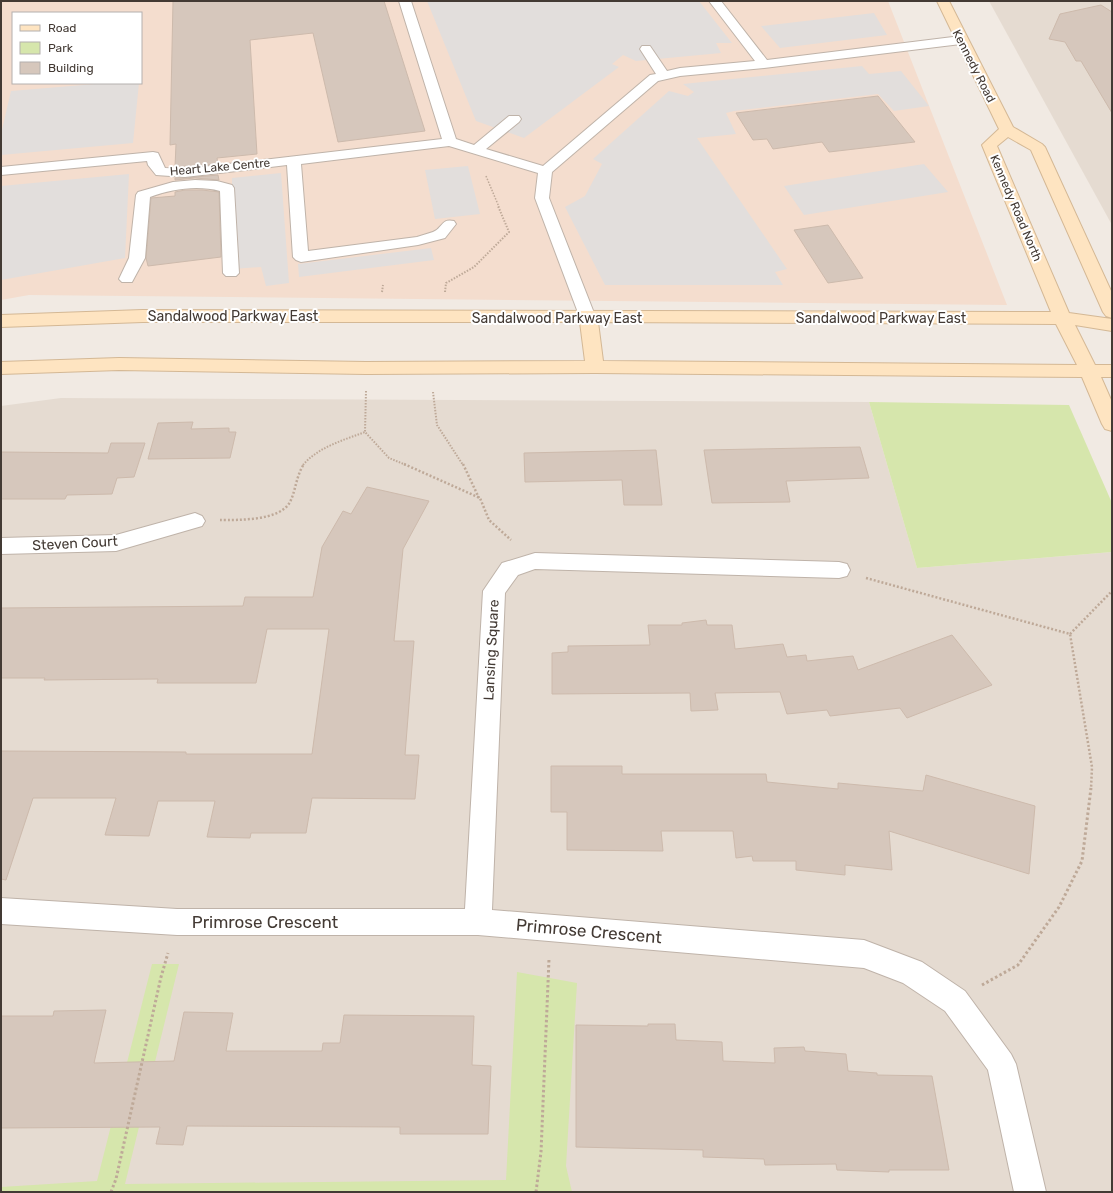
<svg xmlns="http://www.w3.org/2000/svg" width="1113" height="1193" font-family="Rubik,sans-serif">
<rect width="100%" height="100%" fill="#f1eae3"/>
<g fill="#e5dbd1">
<path d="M 989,1 L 1112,1 L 1112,225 Z"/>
<path d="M 61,398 L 869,402 L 917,568 L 1112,552 L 1112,1192 L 1,1192 L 1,406 Z"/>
</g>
<path fill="#f4ddce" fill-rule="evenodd" d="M 1,1 L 888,1 L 1007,305 L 29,295 L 1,300 ZM 13,13 L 141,13 L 141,83 L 13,83 Z"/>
<g fill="#d6e6ac">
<path d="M 869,402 L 1069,405 L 1112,503 L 1112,552 L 917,568 Z"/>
<path d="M 152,964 L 179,964 L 125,1184 L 506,1180 L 517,972 L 577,983 L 566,1166 L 572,1192 L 1,1192 L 1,1187 L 97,1181 Z"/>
</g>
<g fill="#e2dedc">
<path d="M 427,1 L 699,1 L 732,43 L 716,43 L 721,53 L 636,61 L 623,55 L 612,64 L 619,67 L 524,138 L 476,121 Z"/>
<path d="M 874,13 L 887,35 L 780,48 L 761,26 Z"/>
<path d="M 862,66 L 869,74 L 901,71 L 929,106 L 894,111 L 878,94 L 734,111 L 726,113 L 736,134 L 697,138 L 787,269 L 775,272 L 783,285 L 605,285 L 565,207 L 585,196 L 602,164 L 593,159 L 669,91 L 688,96 L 694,92 L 683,84 Z"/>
<path d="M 107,83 L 139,83 L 133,143 L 1,155 L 1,134 L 11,91 Z"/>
<path d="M 924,164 L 948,192 L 804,215 L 784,186 Z"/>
<path d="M 468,166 L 480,214 L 435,219 L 425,170 Z"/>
<path d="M 281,173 L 289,283 L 266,286 L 261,267 L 232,269 L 232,178 Z"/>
<path d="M 129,174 L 125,258 L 1,280 L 1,186 Z"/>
<path d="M 431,248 L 434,260 L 299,277 L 298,264 Z"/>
</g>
<g fill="#d6c7bc" stroke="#cdbaac">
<path d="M 173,1 L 384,1 L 425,131 L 338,142 L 313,33 L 250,40 L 257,154 L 217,158 L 218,164 L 175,167 L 176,144 L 170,145 Z"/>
<path d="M 1101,5 L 1112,12 L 1112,113 L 1081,61 L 1076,61 L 1065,42 L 1049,39 L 1060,14 Z"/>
<path d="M 878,96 L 915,142 L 829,152 L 822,142 L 773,149 L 767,139 L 753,140 L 736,113 Z"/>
<path d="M 218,175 L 219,180 L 195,178 L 175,180 L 175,178 L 185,178 Z"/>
<path d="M 185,190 L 202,190 L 219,192 L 221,257 L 148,266 L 146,258 L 151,198 L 175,196 L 175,192 Z"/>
<path d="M 828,225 L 863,278 L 828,283 L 794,230 Z"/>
<path d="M 193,422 L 191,429 L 229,428 L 229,432 L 236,432 L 230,458 L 148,459 L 158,423 Z"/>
<path d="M 111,443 L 145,443 L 134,477 L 117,478 L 112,494 L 67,495 L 65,499 L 1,499 L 1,452 L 108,453 Z"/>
<path d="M 860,447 L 869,478 L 786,481 L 790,502 L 712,503 L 704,450 Z"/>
<path d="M 656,450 L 662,505 L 624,505 L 622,480 L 525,482 L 524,453 Z"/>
<path d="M 367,487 L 429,501 L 403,549 L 394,641 L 414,641 L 405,755 L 419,755 L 415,799 L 312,798 L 306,833 L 251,833 L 250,838 L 207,837 L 215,801 L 158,801 L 149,836 L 105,835 L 116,798 L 33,798 L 6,880 L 1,879 L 1,751 L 186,752 L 186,754 L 312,754 L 329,629 L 267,629 L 256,683 L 157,683 L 158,679 L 44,680 L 45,678 L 1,678 L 1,608 L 243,606 L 245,597 L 313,597 L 322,547 L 343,511 L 351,514 Z"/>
<path d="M 706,620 L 707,625 L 732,625 L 735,649 L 783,644 L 787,657 L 806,655 L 807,661 L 853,656 L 858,670 L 952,635 L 992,685 L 907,718 L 900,708 L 830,716 L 827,710 L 787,714 L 780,692 L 715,693 L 718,710 L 691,711 L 690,693 L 552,694 L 552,653 L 568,652 L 568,646 L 650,645 L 648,625 L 682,625 L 682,623 Z"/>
<path d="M 551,766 L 622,766 L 622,774 L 766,774 L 767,782 L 838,789 L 838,783 L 923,791 L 926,775 L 1035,806 L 1029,874 L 889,831 L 892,870 L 845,865 L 845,875 L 796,870 L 796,861 L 753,861 L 752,856 L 736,858 L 733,831 L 661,831 L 663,851 L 567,850 L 567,812 L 551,812 Z"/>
<path d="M 106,1010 L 94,1063 L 174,1061 L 184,1012 L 233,1013 L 226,1051 L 322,1051 L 323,1043 L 340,1043 L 344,1015 L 474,1016 L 472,1065 L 491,1066 L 488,1134 L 400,1134 L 400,1127 L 187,1126 L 183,1145 L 156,1144 L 160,1127 L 1,1128 L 1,1016 L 53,1016 L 54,1011 Z"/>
<path d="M 648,1024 L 675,1024 L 676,1040 L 722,1042 L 723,1061 L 775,1063 L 774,1048 L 804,1047 L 805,1051 L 846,1054 L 848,1071 L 877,1073 L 877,1075 L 932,1076 L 949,1170 L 889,1170 L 889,1172 L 837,1170 L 836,1164 L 765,1165 L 764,1159 L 703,1157 L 703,1150 L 576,1147 L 576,1025 L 648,1026 Z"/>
</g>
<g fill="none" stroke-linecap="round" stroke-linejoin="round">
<defs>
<g id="service">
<path d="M 399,1 L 411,1 L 456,139 L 474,145 L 509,116 L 519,116 L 521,119 L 519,122 L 486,149 L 543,166 L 650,75 L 656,74 L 640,49 L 642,46 L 650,46 L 667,71 L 680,68 L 755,61 L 709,1 L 721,1 L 767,60 L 961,36 L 967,40 L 961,44 L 764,68 L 680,76 L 658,81 L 552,172 L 549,198 L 596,318 L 594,322 L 588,323 L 582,322 L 580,318 L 535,198 L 538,173 L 449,146 L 301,164 L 308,251 L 417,237 C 422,235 428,234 433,232 C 443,228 441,218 454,221 L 456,224 L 445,238 L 418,245 L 301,262 L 296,260 L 293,257 L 287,165 L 185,177 L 156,175 L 148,165 L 147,161 L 1,175 L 1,167 L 153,152 L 158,153 L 165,168 L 185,169 L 442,139 Z"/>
<path d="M 195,180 L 217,181 L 232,185 L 234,188 L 239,273 L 236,276 L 226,276 L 223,273 L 220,191 C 197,185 172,189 150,197 L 145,258 L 132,282 L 122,282 L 119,279 L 129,258 L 136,195 L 138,192 L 173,182 Z"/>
</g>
<g id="minor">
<path d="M 195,513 L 202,516 L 205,521 L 202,526 L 116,551 L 1,554 L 1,538 L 116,535 Z"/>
<path d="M 535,553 L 839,562 L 847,564 L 850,570 L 847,576 L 839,578 L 535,569 L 518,575 L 505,593 L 492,910 L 864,940 L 922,962 L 965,991 L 1011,1054 L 1016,1064 L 1046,1192 L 1014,1192 L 988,1070 L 945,1011 L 903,983 L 864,968 L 478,935 L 177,935 L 1,924 L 1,898 L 177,909 L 465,909 L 483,591 L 502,563 Z"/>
</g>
<path id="secondary" d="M 937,1 L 949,1 L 1013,127 L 1042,144 L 1045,147 L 1112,293 L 1112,318 L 1106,316 L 1103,312 L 1031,150 L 1008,137 L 997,146 L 1069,313 L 1112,319 L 1112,331 L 1075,325 L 1095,365 L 1112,365 L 1112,377 L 1101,377 L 1112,402 L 1112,431 L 1105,429 L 1102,424 L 1082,377 L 595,373 L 366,374 L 119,370 L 1,374 L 1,362 L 119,358 L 366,362 L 585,361 L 580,322 L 143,322 L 1,327 L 1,315 L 143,310 L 1051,312 L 982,145 L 999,129 ZM 598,322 L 1056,324 L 1077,365 L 603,361 Z"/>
</defs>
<use href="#service" stroke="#bfb3a9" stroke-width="2"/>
<use href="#minor" stroke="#bfb3a9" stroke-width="2"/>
<use href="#secondary" stroke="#d4b895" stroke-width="2"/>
<path stroke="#bea998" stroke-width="1.5" stroke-dasharray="1.5 1.5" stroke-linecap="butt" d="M 486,176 L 499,207"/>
<g stroke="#bea998" stroke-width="2" stroke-dasharray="1.5 1.5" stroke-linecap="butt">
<path d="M 382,292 L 383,285"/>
<path d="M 445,292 L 446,283 L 474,267 L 509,232 L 498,206"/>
<path d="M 366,391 L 365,432 L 389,458 L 406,465"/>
<path d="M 433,392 L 437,425 L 463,465"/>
<path d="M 303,465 C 318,447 344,440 365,432"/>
</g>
<g stroke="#bea998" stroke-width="2.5" stroke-dasharray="2 2" stroke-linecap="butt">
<path d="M 404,464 L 480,498 L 489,520 L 511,540"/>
<path d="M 463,464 L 479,498"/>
<path d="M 220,520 C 238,520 280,521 290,502 C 296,490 296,476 304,464"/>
<path d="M 866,578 L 1070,634 L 1092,767 L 1091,789"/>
<path d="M 1070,634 L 1112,591"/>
</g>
<g stroke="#bea998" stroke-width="3" stroke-dasharray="2.5 2.5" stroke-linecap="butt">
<path d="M 982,985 L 1018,965 L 1059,907 L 1082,861 L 1091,788"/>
<path d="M 111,1192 L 116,1179 L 161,977 L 168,953"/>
<path d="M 536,1192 L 541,1152 L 549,959"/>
</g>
<use href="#service" fill="#fff" fill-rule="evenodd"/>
<use href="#minor" fill="#fff" fill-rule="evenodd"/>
<use href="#secondary" fill="#fee4c1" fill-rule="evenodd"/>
</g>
<g text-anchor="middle" stroke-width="4" stroke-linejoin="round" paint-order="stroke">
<g font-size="12" fill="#433a34" stroke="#fff">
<text transform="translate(974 66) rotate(63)" y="4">Kennedy Road</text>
<text transform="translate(220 167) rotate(-5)" y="4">Heart Lake Centre</text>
<text transform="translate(1016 208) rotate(67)" y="4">Kennedy Road North</text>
</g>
<g font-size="14" fill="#433a34" stroke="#fff">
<text x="233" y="321">Sandalwood Parkway East</text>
<text x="557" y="323">Sandalwood Parkway East</text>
<text x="881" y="323">Sandalwood Parkway East</text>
<text transform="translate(75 543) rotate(-3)" y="5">Steven Court</text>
<text transform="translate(491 650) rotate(-87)" y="5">Lansing Square</text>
</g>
<g font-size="17" fill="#433a34" stroke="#fff">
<text x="265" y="928">Primrose Crescent</text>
<text transform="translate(589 931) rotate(5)" y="6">Primrose Crescent</text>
</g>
</g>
<rect width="1113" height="1193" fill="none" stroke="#433a34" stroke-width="4"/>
<rect x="12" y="12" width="130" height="72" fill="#ffffff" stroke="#b4b0ae"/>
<rect x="20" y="25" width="20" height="6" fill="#fee4c1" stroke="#b4b0ae"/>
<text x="48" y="32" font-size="12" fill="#433a34">Road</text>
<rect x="20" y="42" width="20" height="12" fill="#d6e6ac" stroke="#b4b0ae"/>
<text x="48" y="52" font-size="12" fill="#433a34">Park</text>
<rect x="20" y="62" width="20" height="12" fill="#d6c7bc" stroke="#b4b0ae"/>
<text x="48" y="72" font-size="12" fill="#433a34">Building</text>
</svg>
